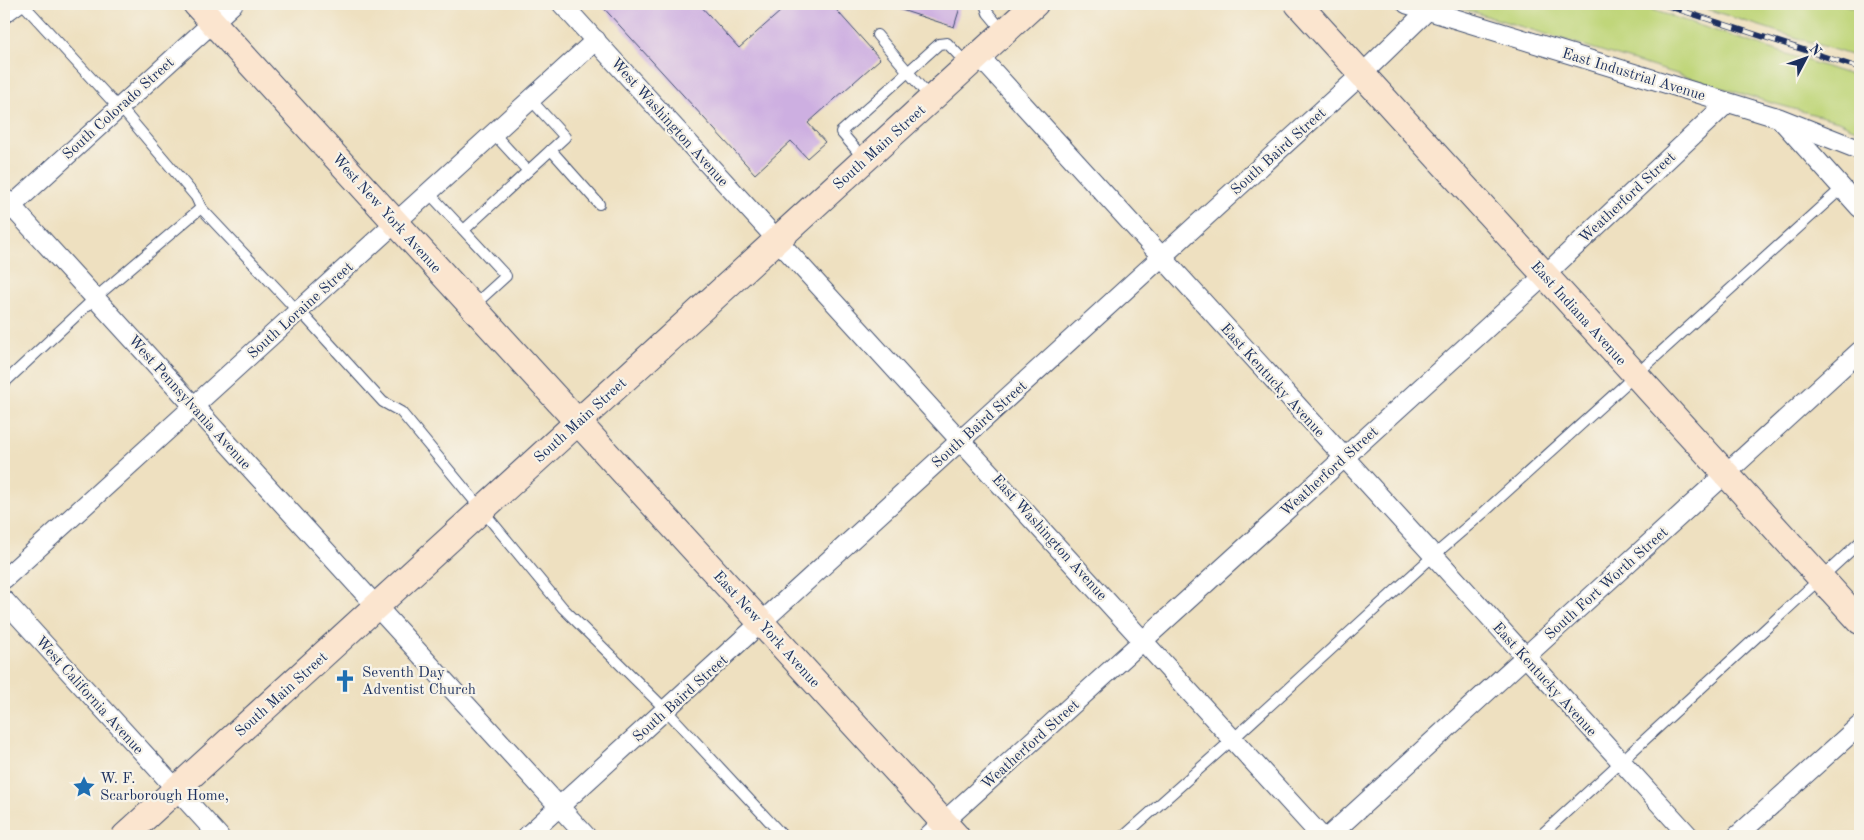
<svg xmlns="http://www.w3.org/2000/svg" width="1864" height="840" font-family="'Old Standard TT',serif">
<rect width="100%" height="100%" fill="#f7f3e8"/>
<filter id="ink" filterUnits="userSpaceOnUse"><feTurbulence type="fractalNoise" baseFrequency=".02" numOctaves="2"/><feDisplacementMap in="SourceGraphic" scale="10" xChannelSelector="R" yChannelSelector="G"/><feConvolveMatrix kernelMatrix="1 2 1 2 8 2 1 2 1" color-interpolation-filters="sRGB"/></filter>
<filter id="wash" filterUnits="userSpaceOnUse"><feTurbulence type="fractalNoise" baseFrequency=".0096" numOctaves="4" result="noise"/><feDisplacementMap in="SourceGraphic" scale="20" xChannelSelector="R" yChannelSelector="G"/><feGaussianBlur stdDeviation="1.12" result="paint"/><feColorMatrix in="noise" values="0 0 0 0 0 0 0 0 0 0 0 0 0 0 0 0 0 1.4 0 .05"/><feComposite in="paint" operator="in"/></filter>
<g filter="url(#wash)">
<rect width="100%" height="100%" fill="#eee0c0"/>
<g fill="#c0d67a" stroke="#6e826c">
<path d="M 1447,4 L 1634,4 L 1860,78 L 1860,131 L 1838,121 L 1772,103 Z"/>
<path d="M 1691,4 L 1842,4 L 1860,10 L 1860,58 Z"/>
</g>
<g id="blocks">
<g fill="#cdafe1">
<path d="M 600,4 L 699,4 L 739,48 L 789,4 L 831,4 L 880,59 L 808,123 L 825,142 L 807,158 L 791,141 L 755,174 Z"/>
<path d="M 890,4 L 961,4 L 954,27 L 889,6 Z"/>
</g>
</g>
</g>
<g filter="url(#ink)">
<use href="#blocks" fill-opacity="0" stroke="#3b4a6d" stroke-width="1"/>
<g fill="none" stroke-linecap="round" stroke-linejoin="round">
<defs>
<g id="lane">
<path d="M 23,4 L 114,103 L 120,107 L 196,197 L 201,208 L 293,306 L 300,311 L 383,402 L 401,412 L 563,608 L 666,710 L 783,836"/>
<path d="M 985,4 L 988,13 L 1003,31"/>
<path d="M 4,19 L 23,5"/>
<path d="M 877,35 L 931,99"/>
<path d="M 494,134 L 528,171"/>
<path d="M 551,150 L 599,204"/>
<path d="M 864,159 L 841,132 L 939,44 L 947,43 L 968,65"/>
<path d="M 429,193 L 506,276 L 473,306"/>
<path d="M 464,230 L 565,137 L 531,100"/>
<path d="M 4,383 L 95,298 L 201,208"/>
<path d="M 1124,836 L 1233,739 L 1433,556 L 1482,514 L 1842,188"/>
<path d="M 1540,836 L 1860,542"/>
</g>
<g id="street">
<path d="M 562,4 L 1321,836"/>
<path d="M 1407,4 L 1779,118 L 1860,150"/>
<path d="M 979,56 L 1689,836"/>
<path d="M 1782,121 L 1860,208"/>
<path d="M 4,198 L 586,836"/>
<path d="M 4,213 L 233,4"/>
<path d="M 4,579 L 596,40"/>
<path d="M 4,600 L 219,836"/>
<path d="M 527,836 L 1362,74 L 1428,10"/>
<path d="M 928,836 L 1545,275 L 1727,103"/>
<path d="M 1329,836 L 1860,351"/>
<path d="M 1737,836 L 1860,725"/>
</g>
<g id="secondary">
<path d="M 196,4 L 956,836"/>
<path d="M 1298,4 L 1860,621"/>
<path d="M 125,836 L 1035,4"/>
</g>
</defs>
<use href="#lane" stroke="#3b4a6d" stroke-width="12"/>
<use href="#street" stroke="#3b4a6d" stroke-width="21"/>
<use href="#secondary" stroke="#3b4a6d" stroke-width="28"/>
<use href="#lane" stroke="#fff" stroke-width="10"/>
<use href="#street" stroke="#fff" stroke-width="19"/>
<use href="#secondary" stroke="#fbe5cf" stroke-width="26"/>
<defs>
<path id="rail" d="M 1661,4 L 1860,68"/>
</defs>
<use href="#rail" stroke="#1b2f5e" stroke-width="5.5"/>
<use href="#rail" stroke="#f7f3e8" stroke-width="4" stroke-dasharray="11" stroke-linecap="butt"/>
</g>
</g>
<defs>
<symbol id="church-bare" viewBox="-9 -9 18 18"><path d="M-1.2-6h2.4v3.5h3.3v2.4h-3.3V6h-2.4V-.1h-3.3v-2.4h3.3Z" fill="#1f6fb2" stroke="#f7f3e8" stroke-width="2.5" paint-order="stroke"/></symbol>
<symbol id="sight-bare" viewBox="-9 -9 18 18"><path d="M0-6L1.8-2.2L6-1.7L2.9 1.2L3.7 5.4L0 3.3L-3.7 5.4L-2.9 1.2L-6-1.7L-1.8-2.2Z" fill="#1f6fb2" stroke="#f7f3e8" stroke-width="2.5" paint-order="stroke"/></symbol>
</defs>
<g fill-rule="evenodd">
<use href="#church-bare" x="329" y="665" width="32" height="32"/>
<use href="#sight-bare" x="68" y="771" width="32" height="32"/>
</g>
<g text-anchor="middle" stroke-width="4.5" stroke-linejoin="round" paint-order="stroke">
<g font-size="15" fill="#1b2f5e" stroke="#f7f3e8">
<text transform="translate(1634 74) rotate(17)" y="5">East Industrial Avenue</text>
<text transform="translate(118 108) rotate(-42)" y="5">South Colorado Street</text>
<text transform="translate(670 122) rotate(48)" y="5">West Washington Avenue</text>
<text transform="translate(879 147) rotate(-42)" y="5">South Main Street</text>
<text transform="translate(1278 151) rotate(-42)" y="5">South Baird Street</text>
<text transform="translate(1627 197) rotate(-43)" y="5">Weatherford Street</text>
<text transform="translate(387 213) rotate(48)" y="5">West New York Avenue</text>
<text transform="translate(300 310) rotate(-42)" y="5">South Loraine Street</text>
<text transform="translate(1579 313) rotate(48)" y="5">East Indiana Avenue</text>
<text transform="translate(1273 380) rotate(48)" y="5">East Kentucky Avenue</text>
<text transform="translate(190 402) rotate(48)" y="5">West Pennsylvania Avenue</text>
<text transform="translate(580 420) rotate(-42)" y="5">South Main Street</text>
<text transform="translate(979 424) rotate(-42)" y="5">South Baird Street</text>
<text transform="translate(1329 471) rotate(-42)" y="5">Weatherford Street</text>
<text transform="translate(1050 537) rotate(48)" y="5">East Washington Avenue</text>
<text transform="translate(1606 583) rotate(-42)" y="5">South Fort Worth Street</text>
<text transform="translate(767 629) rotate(48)" y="5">East New York Avenue</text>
<text transform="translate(1545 679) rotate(48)" y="5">East Kentucky Avenue</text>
<text transform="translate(281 694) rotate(-42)" y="5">South Main Street</text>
<text transform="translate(90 695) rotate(48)" y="5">West California Avenue</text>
<text transform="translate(680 698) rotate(-42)" y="5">South Baird Street</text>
<text transform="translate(1030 744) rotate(-42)" y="5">Weatherford Street</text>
</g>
<g font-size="15" fill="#1b2f5e" stroke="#f7f3e8" text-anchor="start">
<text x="362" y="677">Seventh Day<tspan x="362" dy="17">Adventist Church</tspan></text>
<text x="100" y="783">W. F.<tspan x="100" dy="17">Scarborough Home,</tspan></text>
</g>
</g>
<rect width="1864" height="840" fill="none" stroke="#f7f3e8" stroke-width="20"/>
<g transform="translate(1806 58) rotate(49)" stroke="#f7f3e8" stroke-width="4" paint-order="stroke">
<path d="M0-4L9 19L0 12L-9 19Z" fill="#1b2f5e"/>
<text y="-8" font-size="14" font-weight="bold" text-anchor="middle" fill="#1b2f5e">N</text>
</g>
</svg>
